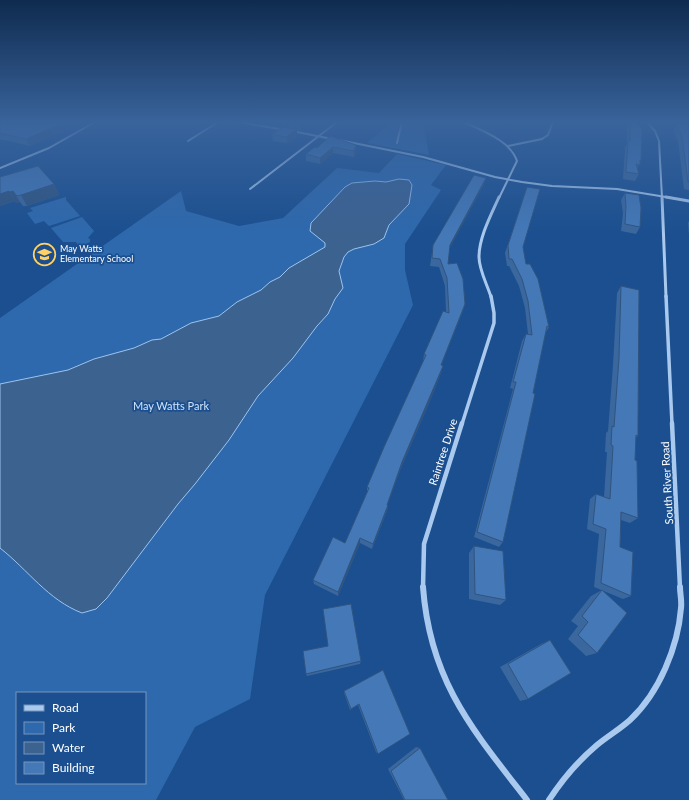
<svg xmlns="http://www.w3.org/2000/svg" width="689" height="800" font-family="Lato,sans-serif">
<rect width="100%" height="100%" fill="#1b4f8f"/>
<g fill="#2e69ad" fill-rule="evenodd">
<path d="M 392,122 L 423,122 L 429,155 L 367,143 Z"/>
<path d="M 397,154 L 446,165 L 431,185 L 441,190 L 405,244 L 405,270 L 413,305 L 265,595 L 250,699 L 195,727 L 156,800 L 0,800 L 0,318 L 181,191 L 186,211 L 239,226 L 283,218 L 337,168 L 379,173 ZM 17,693 L 145,693 L 145,783 L 17,783 Z"/>
<path d="M 66,197 L 66,200 L 80,216 L 49,226 L 44,221 L 35,224 L 27,213 L 33,211 L 30,208 Z"/>
<path d="M 82,217 L 94,231 L 88,238 L 90,239 L 90,242 L 84,245 L 78,245 L 76,242 L 63,242 L 51,228 Z"/>
</g>
<path fill="#3c6290" stroke="#9cc4f0" d="M 399,179 L 409,180 L 412,185 L 409,204 L 389,225 L 384,238 L 374,244 L 354,249 L 348,252 L 344,257 L 339,271 L 343,288 L 335,299 L 328,314 L 317,326 L 293,358 L 258,396 L 229,440 L 195,484 L 178,504 L 107,598 L 96,609 L 82,613 C 48,600 28,570 0,548 L 0,384 L 68,370 L 94,359 L 134,348 L 152,340 L 161,339 L 191,323 L 219,316 L 237,302 L 261,290 L 270,282 L 280,277 L 289,268 L 325,247 L 325,243 L 310,231 L 311,223 L 345,187 L 352,183 L 375,181 L 386,182 Z"/>
<g fill="none" stroke-linecap="round" stroke-linejoin="round">
<path stroke="#9cc4f0" stroke-width="2" d="M 397,143 L 402,122"/>
<g stroke="#a9c9ee" stroke-width="2">
<path d="M 238,122 L 285,130"/>
<path d="M 464,122 C 482,131 510,140 517,161 L 499,198"/>
<path d="M 647,122 L 655,131 L 659,141 L 662,198"/>
<path d="M 292,131 L 332,139"/>
<path d="M 339,140 L 423,157 L 495,177 L 522,182 L 552,186 L 617,189 L 672,198"/>
<path d="M 188,141 L 218,122"/>
<path d="M 508,146 L 542,139 L 548,135 L 553,122"/>
<path d="M 0,168 L 49,148 L 95,122"/>
<path d="M 250,189 L 337,122"/>
</g>
<g stroke="#a9c9ee" stroke-width="3">
<path d="M 662,197 L 666,297"/>
<path d="M 666,197 L 689,201"/>
<path d="M 491,297 C 487,284 479,270 479,257 C 479,237 491,215 499,197"/>
</g>
<g stroke="#a9c9ee" stroke-width="3.5">
<path d="M 666,296 L 672,424"/>
<path d="M 462,424 L 494,323 L 494,313 L 491,296"/>
</g>
<g stroke="#a9c9ee" stroke-width="4.5">
<path d="M 672,423 L 680,588"/>
<path d="M 423,588 L 424,544 L 462,423"/>
</g>
<g stroke="#a9c9ee" stroke-width="6">
<path d="M 423,587 C 430,681 472,729 527,800"/>
<path d="M 549,800 C 562,780 578,761 597,745 C 608,736 620,729 630,720 C 659,693 678,647 681,608 C 682,601 680,594 680,587"/>
</g>
</g>
<g fill="#3a679d">
<path d="M 0,122 L 76,122 L 68,128 L 30,146 L 0,139 Z"/>
<path d="M 290,122 L 302,122 L 299,131 L 297,131 L 297,136 L 287,143 L 273,141 L 272,134 L 289,128 L 288,123 Z"/>
<path d="M 627,122 L 636,122 L 641,160 L 637,169 L 639,174 L 635,181 L 623,179 L 625,148 L 627,144 Z"/>
<path d="M 678,122 L 689,127 L 689,190 L 684,189 L 678,141 L 673,130 Z"/>
<path d="M 356,145 L 356,152 L 354,157 L 333,153 L 320,164 L 306,161 L 306,154 L 317,148 Z"/>
<path d="M 0,177 L 54,184 L 59,195 L 27,206 L 23,206 L 20,202 L 16,203 L 15,201 L 0,206 Z"/>
<path d="M 486,178 L 484,184 L 449,249 L 448,264 L 465,304 L 463,311 L 441,365 L 443,366 L 441,373 L 430,401 L 401,468 L 387,505 L 388,505 L 387,511 L 372,549 L 360,543 L 338,596 L 314,584 L 313,580 L 345,543 L 367,492 L 367,487 L 423,362 L 423,361 L 424,354 L 446,312 L 445,286 L 439,267 L 430,266 L 433,245 Z"/>
<path d="M 527,187 L 523,247 L 526,264 L 549,327 L 545,334 L 503,542 L 499,547 L 474,537 L 513,389 L 510,388 L 522,341 L 526,334 L 528,334 L 525,308 L 519,286 L 509,266 L 507,266 L 505,253 Z"/>
<path d="M 625,193 L 640,227 L 636,234 L 621,231 L 623,213 L 621,200 Z"/>
<path d="M 689,221 L 689,235 L 688,223 Z"/>
<path d="M 621,286 L 638,436 L 635,438 L 635,460 L 638,518 L 630,523 L 621,520 L 620,547 L 631,596 L 623,599 L 594,587 L 599,534 L 587,529 L 590,499 L 596,494 L 604,497 L 607,452 L 605,452 L 606,433 L 608,431 L 613,365 L 617,293 Z"/>
<path d="M 474,546 L 506,600 L 500,605 L 469,599 L 469,553 Z"/>
<path d="M 602,590 L 597,653 L 586,656 L 568,639 L 578,626 L 571,621 L 591,596 Z"/>
<path d="M 550,640 L 528,699 L 520,701 L 500,667 L 541,644 Z"/>
<path d="M 361,661 L 360,664 L 307,676 L 306,674 Z"/>
<path d="M 383,670 L 378,754 L 376,752 L 358,705 L 350,710 L 344,693 L 344,691 Z"/>
<path d="M 416,747 L 420,748 L 448,800 L 404,800 L 388,769 Z"/>
</g>
<g fill="#305480">
<path d="M 66,122 L 76,122 L 68,128 L 30,146 L 26,139 Z"/>
<path d="M 299,122 L 302,122 L 299,131 Z"/>
<path d="M 297,129 L 297,136 L 287,143 L 286,137 Z"/>
<path d="M 356,145 L 356,152 L 354,157 L 354,151 Z"/>
<path d="M 333,147 L 333,153 L 320,164 L 320,158 Z"/>
<path d="M 486,178 L 484,184 L 448,252 L 450,245 Z"/>
<path d="M 54,184 L 59,195 L 27,206 L 21,195 Z"/>
<path d="M 9,191 L 15,201 L 0,206 L 0,194 Z"/>
<path d="M 13,191 L 20,202 L 16,203 L 10,192 Z"/>
<path d="M 465,304 L 463,311 L 439,372 L 441,365 Z"/>
<path d="M 443,366 L 441,373 L 430,401 L 401,468 L 386,510 L 387,505 L 402,462 Z"/>
<path d="M 388,505 L 387,511 L 372,549 L 373,544 Z"/>
<path d="M 360,538 L 360,543 L 338,596 L 338,592 Z"/>
</g>
<g fill="#4478b7" stroke="#305480">
<path d="M 0,122 L 66,122 L 26,139 L 0,133 Z"/>
<path d="M 290,122 L 299,122 L 299,125 L 288,123 Z"/>
<path d="M 630,122 L 636,122 L 642,129 L 641,160 L 640,160 L 640,165 L 636,164 L 639,174 L 626,172 L 628,142 L 630,141 Z"/>
<path d="M 678,122 L 686,122 L 689,127 L 689,182 L 688,182 L 682,135 L 676,124 Z"/>
<path d="M 283,127 L 297,129 L 286,137 L 272,134 Z"/>
<path d="M 330,136 L 356,145 L 354,151 L 333,147 L 320,158 L 306,154 L 315,147 L 317,148 Z"/>
<path d="M 38,166 L 54,184 L 21,195 L 17,196 L 13,191 L 10,192 L 9,191 L 0,194 L 0,177 Z"/>
<path d="M 474,175 L 486,178 L 450,245 L 448,264 L 457,263 L 463,279 L 465,304 L 441,365 L 443,366 L 431,394 L 402,462 L 387,505 L 388,505 L 373,544 L 360,538 L 338,592 L 313,580 L 333,537 L 345,543 L 369,488 L 367,487 L 384,447 L 426,355 L 424,354 L 443,311 L 449,313 L 447,278 L 440,259 L 432,258 L 433,245 Z"/>
<path d="M 527,187 L 540,189 L 523,247 L 526,264 L 530,264 L 538,279 L 549,327 L 547,326 L 533,393 L 535,394 L 503,542 L 477,532 L 516,382 L 513,382 L 526,334 L 532,335 L 528,301 L 522,279 L 512,259 L 509,259 L 508,245 Z"/>
<path d="M 625,193 L 639,195 L 641,208 L 640,227 L 625,224 L 626,206 Z"/>
<path d="M 621,286 L 639,290 L 638,426 L 638,436 L 636,435 L 635,460 L 637,461 L 638,518 L 621,512 L 620,547 L 633,552 L 631,596 L 601,583 L 606,529 L 593,524 L 596,494 L 610,499 L 613,446 L 611,445 L 612,426 L 614,427 L 619,358 Z"/>
<path d="M 474,546 L 503,551 L 506,600 L 475,594 Z"/>
<path d="M 602,590 L 627,613 L 597,653 L 578,635 L 588,622 L 582,616 Z"/>
<path d="M 351,604 L 361,661 L 306,674 L 303,651 L 328,646 L 323,609 Z"/>
<path d="M 550,640 L 571,673 L 528,699 L 508,664 Z"/>
<path d="M 383,670 L 410,734 L 378,754 L 359,704 L 351,709 L 344,691 Z"/>
<path d="M 420,748 L 448,800 L 405,800 L 391,771 Z"/>
</g>
<linearGradient id="sky" x2="0" y2="1"><stop stop-color="#0f2b4f"/><stop offset="0.52" stop-color="#39639b"/><stop offset="1" stop-color="#39639b" stop-opacity="0"/></linearGradient>
<rect width="689" height="234" fill="url(#sky)"/>
<defs>
<symbol id="school-ring" viewBox="-11 -11 22 22"><circle r="9.5" fill="#1b4f8f" stroke="#ffd166" stroke-width="1.5"/><path d="M0-5L7-2L0 1L-7-2ZM-4 1L0 2.5L4 1V4Q0 6-4 4Z" fill="#ffd166"/></symbol>
</defs>
<g fill-rule="evenodd">
<use href="#school-ring" x="32" y="242" width="25" height="25"/>
</g>
<g text-anchor="middle" stroke-width="3.5" stroke-linejoin="round" paint-order="stroke">
<g font-size="9" fill="#fff" stroke="#1b4f8f" text-anchor="start">
<text x="60" y="252">May Watts<tspan x="60" dy="10">Elementary School</tspan></text>
</g>
<g font-size="11" fill="#cfe3fa" stroke="#1b4f8f">
<text x="171" y="410">May Watts Park</text>
</g>
<g font-size="11" fill="#fff" stroke="#1b4f8f">
<text transform="translate(443 452) rotate(-72)" y="4">Raintree Drive</text>
<text transform="translate(667 483) rotate(-93)" y="4">South River Road</text>
</g>
</g>
<rect x="16" y="692" width="130" height="92" fill="#1b4f8f" stroke="#7695bc"/>
<rect x="24" y="705" width="20" height="6" fill="#a9c9ee" stroke="#7695bc"/>
<text x="52" y="712" font-size="12" fill="#ffffff">Road</text>
<rect x="24" y="722" width="20" height="12" fill="#2e69ad" stroke="#7695bc"/>
<text x="52" y="732" font-size="12" fill="#ffffff">Park</text>
<rect x="24" y="742" width="20" height="12" fill="#3c6290" stroke="#7695bc"/>
<text x="52" y="752" font-size="12" fill="#ffffff">Water</text>
<rect x="24" y="762" width="20" height="12" fill="#4478b7" stroke="#7695bc"/>
<text x="52" y="772" font-size="12" fill="#ffffff">Building</text>
</svg>
